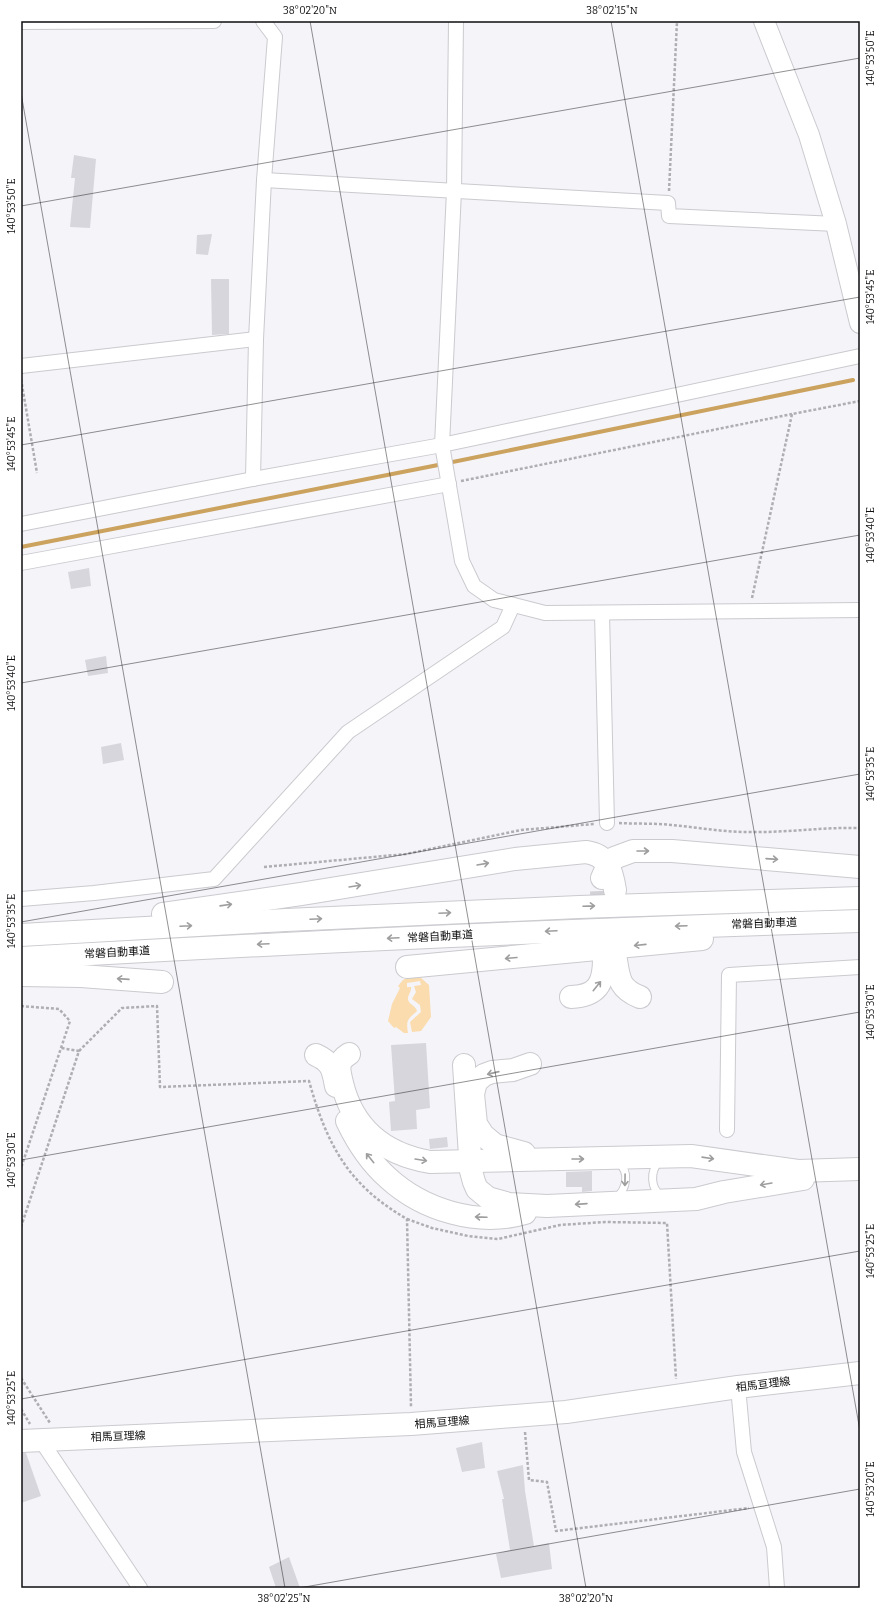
<svg xmlns="http://www.w3.org/2000/svg" width="881" height="1609" font-family="Bitter,'Noto Sans JP',serif">
<rect width="100%" height="100%" fill="#f5f4f9"/>
<path fill="#fadcae" d="M 407,978 L 421,978 L 429,985 L 431,1017 L 421,1031 L 412,1032 L 410,1022 L 421,1012 L 420,1005 L 412,999 L 416,992 L 414,986 L 421,985 L 420,981 L 407,983 L 407,987 L 411,987 C 412,991 407,996 408,1000 C 410,1005 416,1006 417,1011 C 407,1020 406,1020 408,1033 L 404,1033 L 396,1027 L 394,1028 L 388,1021 L 392,1004 L 400,988 L 398,986 L 403,980 Z"/>
<g fill="none" stroke-linecap="round" stroke-linejoin="round">
<path stroke="#cba25e" stroke-width="4" d="M 21,547 L 438,465 L 853,380"/>
</g>
<g fill="#d7d6dc">
<path d="M 74,155 L 96,159 L 90,228 L 70,227 L 75,178 L 71,178 Z"/>
<path d="M 212,234 L 208,255 L 196,254 L 197,235 Z"/>
<path d="M 211,279 L 229,279 L 229,334 L 212,335 Z"/>
<path d="M 89,568 L 91,586 L 71,589 L 68,572 Z"/>
<path d="M 106,656 L 108,673 L 88,676 L 85,660 Z"/>
<path d="M 121,743 L 124,760 L 103,764 L 101,747 Z"/>
<path d="M 426,1043 L 430,1108 L 416,1110 L 417,1129 L 391,1131 L 389,1102 L 395,1101 L 391,1045 Z"/>
<path d="M 447,1137 L 448,1147 L 430,1149 L 429,1139 Z"/>
<path d="M 592,1171 L 592,1191 L 582,1192 L 582,1187 L 566,1187 L 566,1172 Z"/>
<path d="M 482,1442 L 485,1468 L 462,1472 L 456,1448 Z"/>
<path d="M 21,1453 L 26,1453 L 41,1496 L 21,1503 Z"/>
<path d="M 523,1465 L 525,1491 L 534,1546 L 549,1543 L 552,1569 L 501,1578 L 496,1554 L 510,1550 L 502,1499 L 504,1499 L 497,1471 Z"/>
<path d="M 289,1557 L 300,1588 L 276,1588 L 269,1567 Z"/>
</g>
<g fill="none" stroke-linecap="round" stroke-linejoin="round">
<path stroke="#d2d1d6" stroke-width="22" stroke-dasharray="22 11" stroke-linecap="butt" d="M 601,891 L 604,948"/>
<defs>
<g id="lane">
<path d="M 659,1162 C 650,1171 650,1189 662,1196"/>
<path d="M 616,1198 C 627,1189 630,1171 618,1163"/>
</g>
<g id="street">
<path d="M 456,21 L 454,191 L 442,445 L 462,561 L 474,586 L 494,600 L 545,613 L 860,610"/>
<path d="M 21,22 L 214,21"/>
<path d="M 264,180 L 668,203 L 669,216 L 836,224"/>
<path d="M 21,366 L 256,339"/>
<path d="M 253,479 L 256,339 L 264,180 L 275,37 L 263,21"/>
<path d="M 21,524 L 253,479 L 442,445 L 860,356"/>
<path d="M 21,563 L 449,484"/>
<path d="M 602,613 L 607,823"/>
<path d="M 21,899 L 94,893 L 214,879 L 348,732 L 503,627 L 513,605"/>
<path d="M 727,1130 L 729,975 L 860,967"/>
<path d="M 738,1387 L 744,1452 L 774,1547 L 777,1588"/>
<path d="M 40,1439 L 140,1588"/>
</g>
<path id="secondary" d="M 764,21 L 809,135 L 836,224 L 860,323"/>
<path id="primary" d="M 21,1441 L 411,1424 L 488,1418 L 566,1412 L 738,1387 L 860,1373"/>
<g id="highway">
<path d="M 602,878 L 608,865 L 614,858 L 633,851 L 672,851 L 860,867"/>
<path d="M 163,914 L 301,894 L 515,859 L 586,852 C 608,855 612,871 615,890"/>
<path d="M 21,935 L 286,920 L 579,907 L 860,898"/>
<path d="M 21,958 C 301,942 580,929 860,921"/>
<path d="M 616,960 C 619,980 620,989 640,997"/>
<path d="M 407,967 L 702,939"/>
<path d="M 21,975 L 81,976 L 162,982"/>
<path d="M 571,997 C 597,996 604,984 604,959"/>
<path d="M 349,1054 C 336,1062 339,1070 342,1083 C 353,1129 384,1154 430,1162 L 691,1156 L 798,1171 L 860,1169"/>
<path d="M 316,1055 C 332,1062 333,1070 336,1086"/>
<path d="M 464,1065 L 471,1171 L 474,1182 L 477,1189 L 488,1198 L 509,1204 L 547,1206 L 696,1199 L 724,1192 L 803,1179"/>
<path d="M 347,1121 C 357,1142 370,1162 388,1178 C 423,1210 478,1227 525,1213"/>
<path d="M 524,1153 L 495,1145 L 483,1135 L 476,1124 L 473,1094 L 476,1082 L 484,1075 L 492,1072 L 513,1070 L 530,1064"/>
</g>
</defs>
<use href="#lane" stroke="#cacacf" stroke-width="9"/>
<use href="#street" stroke="#cacacf" stroke-width="16"/>
<use href="#secondary" stroke="#cacacf" stroke-width="22"/>
<use href="#primary" stroke="#cacacf" stroke-width="24"/>
<use href="#highway" stroke="#cacacf" stroke-width="24"/>
<g stroke="#afaeb2" stroke-width="2.5" stroke-dasharray="3 2" stroke-linecap="butt">
<path d="M 669,191 L 677,21"/>
<path d="M 21,379 L 37,473"/>
<path d="M 461,481 L 792,414"/>
<path d="M 752,598 L 792,414 L 860,401"/>
<path d="M 619,823 C 636,824 654,823 671,825 C 696,827 721,832 747,832 C 785,833 822,827 860,828"/>
<path d="M 264,867 L 406,854 L 521,830 L 594,824"/>
<path d="M 21,1006 L 59,1009 L 70,1021 L 21,1168"/>
<path d="M 79,1051 L 122,1008 L 157,1006 L 160,1087 L 309,1081 C 327,1145 348,1185 407,1219 L 411,1407"/>
<path d="M 407,1219 L 432,1228 L 468,1236 L 498,1239 L 560,1225 L 605,1222 L 667,1223 L 676,1379"/>
<path d="M 21,1227 L 79,1051 L 61,1048"/>
<path d="M 21,1378 L 50,1423"/>
<path d="M 21,1409 L 30,1424"/>
<path d="M 525,1432 L 529,1480 L 547,1482 L 556,1531 L 749,1508"/>
</g>
<use href="#lane" stroke="#fff" stroke-width="7"/>
<use href="#street" stroke="#fff" stroke-width="14"/>
<use href="#secondary" stroke="#fff" stroke-width="20"/>
<use href="#primary" stroke="#fff" stroke-width="22"/>
<use href="#highway" stroke="#fff" stroke-width="22"/>
</g>
<defs><path id="oneway-shaft" d="M-6 0H5M1.5-3L5.5 0L1.5 3" fill="none" stroke-width="1.6" stroke-linecap="round" stroke-linejoin="round"/></defs>
<g stroke="#9f9e9f">
<use href="#oneway-shaft" transform="translate(643 851)"/>
<use href="#oneway-shaft" transform="translate(772 859) rotate(4)"/>
<use href="#oneway-shaft" transform="translate(483 864) rotate(-10)"/>
<use href="#oneway-shaft" transform="translate(355 886) rotate(-9)"/>
<use href="#oneway-shaft" transform="translate(226 905) rotate(-8)"/>
<use href="#oneway-shaft" transform="translate(589 906) rotate(-2)"/>
<use href="#oneway-shaft" transform="translate(445 913) rotate(-3)"/>
<use href="#oneway-shaft" transform="translate(316 919) rotate(-3)"/>
<use href="#oneway-shaft" transform="translate(186 926) rotate(-3)"/>
<use href="#oneway-shaft" transform="translate(681 926) rotate(178)"/>
<use href="#oneway-shaft" transform="translate(551 931) rotate(177)"/>
<use href="#oneway-shaft" transform="translate(393 938) rotate(177)"/>
<use href="#oneway-shaft" transform="translate(263 944) rotate(177)"/>
<use href="#oneway-shaft" transform="translate(640 945) rotate(174)"/>
<use href="#oneway-shaft" transform="translate(511 958) rotate(175)"/>
<use href="#oneway-shaft" transform="translate(123 979) rotate(-176)"/>
<use href="#oneway-shaft" transform="translate(597 986) rotate(-51)"/>
<use href="#oneway-shaft" transform="translate(493 1073) rotate(167)"/>
<use href="#oneway-shaft" transform="translate(370 1158) rotate(-129)"/>
<use href="#oneway-shaft" transform="translate(708 1158) rotate(8)"/>
<use href="#oneway-shaft" transform="translate(578 1159)"/>
<use href="#oneway-shaft" transform="translate(421 1160) rotate(9)"/>
<use href="#oneway-shaft" transform="translate(625 1180) rotate(91)"/>
<use href="#oneway-shaft" transform="translate(766 1184) rotate(170)"/>
<use href="#oneway-shaft" transform="translate(581 1204) rotate(176)"/>
<use href="#oneway-shaft" transform="translate(481 1217) rotate(-178)"/>
</g>
<path fill="none" stroke="#0e0d0f" stroke-width="1" stroke-opacity="0.45" d="M 310,21 L 586,1588M 611,21 L 860,1431M 21,93 L 285,1588M 21,206 L 860,58M 21,445 L 860,297M 21,683 L 860,535M 21,922 L 860,774M 21,1160 L 860,1012M 21,1399 L 860,1251M 299,1588 L 860,1489"/>
<g text-anchor="middle" stroke-width="3" stroke-linejoin="round" paint-order="stroke">
<g font-size="11" fill="#0e0d0f" stroke="#fff">
<text transform="translate(764 923) rotate(-2)" y="4">常磐自動車道</text>
<text transform="translate(440 936) rotate(-3)" y="4">常磐自動車道</text>
<text transform="translate(117 952) rotate(-3)" y="4">常磐自動車道</text>
<text transform="translate(763 1384) rotate(-7)" y="4">相馬亘理線</text>
<text transform="translate(442 1422) rotate(-4)" y="4">相馬亘理線</text>
<text transform="translate(118 1436) rotate(-2)" y="4">相馬亘理線</text>
</g>
</g>
<rect width="881" height="1609" fill="none" stroke="#ffffff" stroke-width="44"/>
<rect x="22" y="22" width="837" height="1565" fill="none" stroke="#0e0d0f" stroke-width="1.5"/>
<g font-size="10" text-anchor="middle" fill="#0e0d0f">
<text x="310" y="14">38°02'20"N</text>
<text x="612" y="14">38°02'15"N</text>
<text transform="translate(870 58) rotate(-90)" y="4">140°53'50"E</text>
<text transform="translate(11 206) rotate(-90)" y="4">140°53'50"E</text>
<text transform="translate(870 297) rotate(-90)" y="4">140°53'45"E</text>
<text transform="translate(11 444) rotate(-90)" y="4">140°53'45"E</text>
<text transform="translate(870 535) rotate(-90)" y="4">140°53'40"E</text>
<text transform="translate(11 683) rotate(-90)" y="4">140°53'40"E</text>
<text transform="translate(870 774) rotate(-90)" y="4">140°53'35"E</text>
<text transform="translate(11 921) rotate(-90)" y="4">140°53'35"E</text>
<text transform="translate(870 1012) rotate(-90)" y="4">140°53'30"E</text>
<text transform="translate(11 1160) rotate(-90)" y="4">140°53'30"E</text>
<text transform="translate(870 1251) rotate(-90)" y="4">140°53'25"E</text>
<text transform="translate(11 1398) rotate(-90)" y="4">140°53'25"E</text>
<text transform="translate(870 1489) rotate(-90)" y="4">140°53'20"E</text>
<text x="284" y="1602">38°02'25"N</text>
<text x="586" y="1602">38°02'20"N</text>
</g>
</svg>
